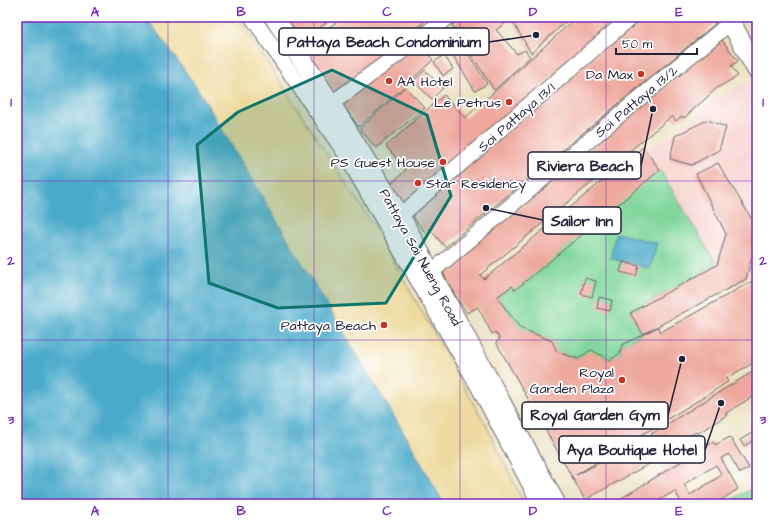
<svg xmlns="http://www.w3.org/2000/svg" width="774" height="521" font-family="'Architects Daughter',sans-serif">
<rect width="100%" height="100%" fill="#fff"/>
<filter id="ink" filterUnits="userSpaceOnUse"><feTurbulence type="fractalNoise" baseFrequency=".025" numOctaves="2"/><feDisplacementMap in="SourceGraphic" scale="8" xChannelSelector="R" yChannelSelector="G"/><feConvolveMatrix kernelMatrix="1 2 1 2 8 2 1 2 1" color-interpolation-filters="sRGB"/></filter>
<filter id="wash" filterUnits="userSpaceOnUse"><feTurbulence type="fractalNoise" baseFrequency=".012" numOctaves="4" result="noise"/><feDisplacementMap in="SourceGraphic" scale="16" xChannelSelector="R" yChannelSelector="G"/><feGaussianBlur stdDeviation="0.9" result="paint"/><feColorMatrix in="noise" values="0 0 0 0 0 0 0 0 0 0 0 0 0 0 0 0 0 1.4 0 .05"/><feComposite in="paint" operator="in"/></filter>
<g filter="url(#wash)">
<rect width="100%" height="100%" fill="#ebe2c1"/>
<path fill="#f7d0cc" d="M 747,81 L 757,100 L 757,273 L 622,345 L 620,353 L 591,351 L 578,359 L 557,352 L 552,341 L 520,328 L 497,297 L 512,286 L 497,268 L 643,147 L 660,144 L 716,100 Z"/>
<g fill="#81d79b" stroke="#527c6b">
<path d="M 660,170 L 717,265 L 630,312 L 643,334 L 622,345 L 620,353 L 610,360 L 591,351 L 578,359 L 557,352 L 552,341 L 520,328 L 497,297 Z"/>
<path d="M 757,485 L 757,504 L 725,504 Z"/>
</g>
<path fill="#eeda9e" stroke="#887e6c" d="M 146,17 L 238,17 L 372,223 L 487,427 L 524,504 L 444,504 L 407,438 Z"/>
<g fill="#4baaca" stroke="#366682">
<path d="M 17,17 L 146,17 L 196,86 L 407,438 L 444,504 L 17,504 Z"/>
<path d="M 616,233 L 657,243 L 650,269 L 610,258 Z"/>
</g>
<g id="blocks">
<g fill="#eea89c" fill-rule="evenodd">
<path d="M 283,17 L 327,17 L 330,20 L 301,42 Z"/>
<path d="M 344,17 L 420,17 L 424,22 L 416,28 L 420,35 L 398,51 L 394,45 L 381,54 L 384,60 L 335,93 L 303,45 Z"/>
<path d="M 463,17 L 504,17 L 507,22 L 496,30 L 517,54 L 525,50 L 530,57 L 494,90 L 452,25 Z"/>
<path d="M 510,17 L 571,17 L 531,53 Z"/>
<path d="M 577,17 L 621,17 L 402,206 L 390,185 L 406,170 L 386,146 L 444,95 L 465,118 Z"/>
<path d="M 641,17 L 711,17 L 715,24 L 445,247 L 429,228 L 425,232 L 414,218 L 414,213 Z"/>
<path d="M 722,40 L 738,61 L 731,66 L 738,76 L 717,88 L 684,118 L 682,116 L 676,121 L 672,116 L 480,275 L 484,279 L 643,147 L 660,170 L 515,290 L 512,286 L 497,297 L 520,328 L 552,341 L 557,352 L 578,359 L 591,350 L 610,360 L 620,353 L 622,345 L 658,327 L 661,332 L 754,280 L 757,284 L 757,361 L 726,378 L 728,382 L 576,475 L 648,438 L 661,457 L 585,500 L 496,342 L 500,339 L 495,332 L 492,334 L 478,307 L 467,313 L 455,295 L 442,271 Z"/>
<path d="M 419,42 L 433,60 L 359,127 L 340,101 Z"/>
<path d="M 462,44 L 487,84 L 475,91 L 451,52 Z"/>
<path d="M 444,55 L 453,69 L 443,76 L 434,62 Z"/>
<path d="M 425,70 L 443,88 L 432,99 L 413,81 Z"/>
<path d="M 405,87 L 425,108 L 376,148 L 360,129 Z"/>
<path d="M 707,120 L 726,127 L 719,150 L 692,165 L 670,159 L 675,136 Z"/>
<path d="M 718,163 L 757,228 L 757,238 L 755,247 L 757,248 L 757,257 L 752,256 L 746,279 L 643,334 L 630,313 L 717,265 L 726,234 L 696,174 Z"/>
<path d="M 623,262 L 639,266 L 636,276 L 620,272 Z"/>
<path d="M 585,278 L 596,281 L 592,297 L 581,294 Z"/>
<path d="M 599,297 L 612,300 L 610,311 L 597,308 Z"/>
<path d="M 757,369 L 757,394 L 726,413 L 727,415 L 697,434 L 696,432 L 662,452 L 651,434 Z"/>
<path d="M 757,430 L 757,438 L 744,446 L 740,440 Z"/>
<path d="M 730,437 L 749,468 L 740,473 L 729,454 L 721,458 L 738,489 L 715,504 L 677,504 L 681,502 L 675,491 L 652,504 L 612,504 L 713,442 L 715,445 ZM 716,465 L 722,475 L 690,495 L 684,484 Z"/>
</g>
</g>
</g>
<g filter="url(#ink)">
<use href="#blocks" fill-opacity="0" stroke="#68656a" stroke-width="1"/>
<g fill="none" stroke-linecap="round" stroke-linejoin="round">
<defs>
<g id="minor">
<path d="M 252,17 L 345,153 L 477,384 L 540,504"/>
<path d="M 331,104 L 448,17"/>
<path d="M 400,216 L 631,17"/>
<path d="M 430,273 L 731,22"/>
</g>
<g id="major">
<path d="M 274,17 L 331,104 L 400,216 L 556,504"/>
<path d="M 728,17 L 757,70"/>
</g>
</defs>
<use href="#minor" stroke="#68656a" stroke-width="17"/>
<use href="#major" stroke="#68656a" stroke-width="21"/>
<use href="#minor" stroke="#fff" stroke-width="15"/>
<use href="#major" stroke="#fff" stroke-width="19"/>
</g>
</g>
<path fill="#0f766e" fill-opacity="0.2" stroke="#0f766e" stroke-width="3" stroke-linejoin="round" d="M 332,70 L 427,115 L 451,196 L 386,303 L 278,308 L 209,283 L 197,145 L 238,112 Z"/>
<path fill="none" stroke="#7b2cbf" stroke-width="1" stroke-opacity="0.55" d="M 168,17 L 168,504M 314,17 L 314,504M 460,17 L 460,504M 606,17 L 606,504M 17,181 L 757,181M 17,340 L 757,340"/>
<g fill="#c8321e" stroke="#fff" stroke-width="1.5">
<circle cx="641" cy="74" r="4"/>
<circle cx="389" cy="81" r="4"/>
<circle cx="509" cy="102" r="4"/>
<circle cx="443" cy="162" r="4"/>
<circle cx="418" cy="183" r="4"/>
<circle cx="384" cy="325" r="4"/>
<circle cx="622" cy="380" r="4"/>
</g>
<g text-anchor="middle" stroke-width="3.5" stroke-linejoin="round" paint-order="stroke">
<g font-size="14" fill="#22223b" stroke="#fff" text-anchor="end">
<text x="633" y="79">Da Max</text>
<text x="397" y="86" text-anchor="start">AA Hotel</text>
<text x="501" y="107">Le Petrus</text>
<text x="435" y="167">PS Guest House</text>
<text x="426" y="188" text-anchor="start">Star Residency</text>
<text x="376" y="330">Pattaya Beach</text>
<text x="614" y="377">Royal<tspan x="614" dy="16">Garden Plaza</tspan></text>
</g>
<g font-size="14" fill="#22223b" stroke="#fff">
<text transform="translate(636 101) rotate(-40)" y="5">Soi Pattaya 13/2</text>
<text transform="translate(516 117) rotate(-41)" y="5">Soi Pattaya 13/1</text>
<text transform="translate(421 257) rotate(61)" y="5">Pattaya Sai Nueng Road</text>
</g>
</g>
<path fill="none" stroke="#22223b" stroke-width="1.5" d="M536 35L489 42M653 109L641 166M486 208L543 220M682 359L668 415M721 403L705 450"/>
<g fill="#22223b" stroke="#fff" stroke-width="1.5">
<circle cx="536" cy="35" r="4"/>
<circle cx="653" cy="109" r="4"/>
<circle cx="486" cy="208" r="4"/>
<circle cx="682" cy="359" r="4"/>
<circle cx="721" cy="403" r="4"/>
</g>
<g fill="#fff" stroke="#22223b" stroke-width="1.5">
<rect x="279" y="28" width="210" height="27" rx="4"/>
<rect x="528" y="152" width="113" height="27" rx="4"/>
<rect x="543" y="207" width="78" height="27" rx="4"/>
<rect x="522" y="402" width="146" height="27" rx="4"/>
<rect x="559" y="436" width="146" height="27" rx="4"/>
</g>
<g font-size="15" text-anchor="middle" font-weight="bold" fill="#22223b">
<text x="384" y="47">Pattaya Beach Condominium</text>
<text x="585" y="171">Riviera Beach</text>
<text x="582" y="226">Sailor Inn</text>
<text x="595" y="420">Royal Garden Gym</text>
<text x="632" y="455">Aya Boutique Hotel</text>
</g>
<rect width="774" height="521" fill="none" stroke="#fff" stroke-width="44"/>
<path d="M616 48v6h81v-6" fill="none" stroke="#22223b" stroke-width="2"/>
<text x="622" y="48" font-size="12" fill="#22223b" stroke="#ffffff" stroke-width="3" paint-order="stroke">50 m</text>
<rect x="22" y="22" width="730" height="477" fill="none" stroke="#7b2cbf" stroke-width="1.5"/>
<g font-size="13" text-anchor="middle" font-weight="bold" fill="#7b2cbf">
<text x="95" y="16">A</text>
<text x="241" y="16">B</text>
<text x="387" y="16">C</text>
<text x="533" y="16">D</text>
<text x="679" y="16">E</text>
<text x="11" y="106">1</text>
<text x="763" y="106">1</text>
<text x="11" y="265">2</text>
<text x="763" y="265">2</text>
<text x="11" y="424">3</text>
<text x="763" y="424">3</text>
<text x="95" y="515">A</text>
<text x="241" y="515">B</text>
<text x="387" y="515">C</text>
<text x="533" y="515">D</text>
<text x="679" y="515">E</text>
</g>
</svg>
